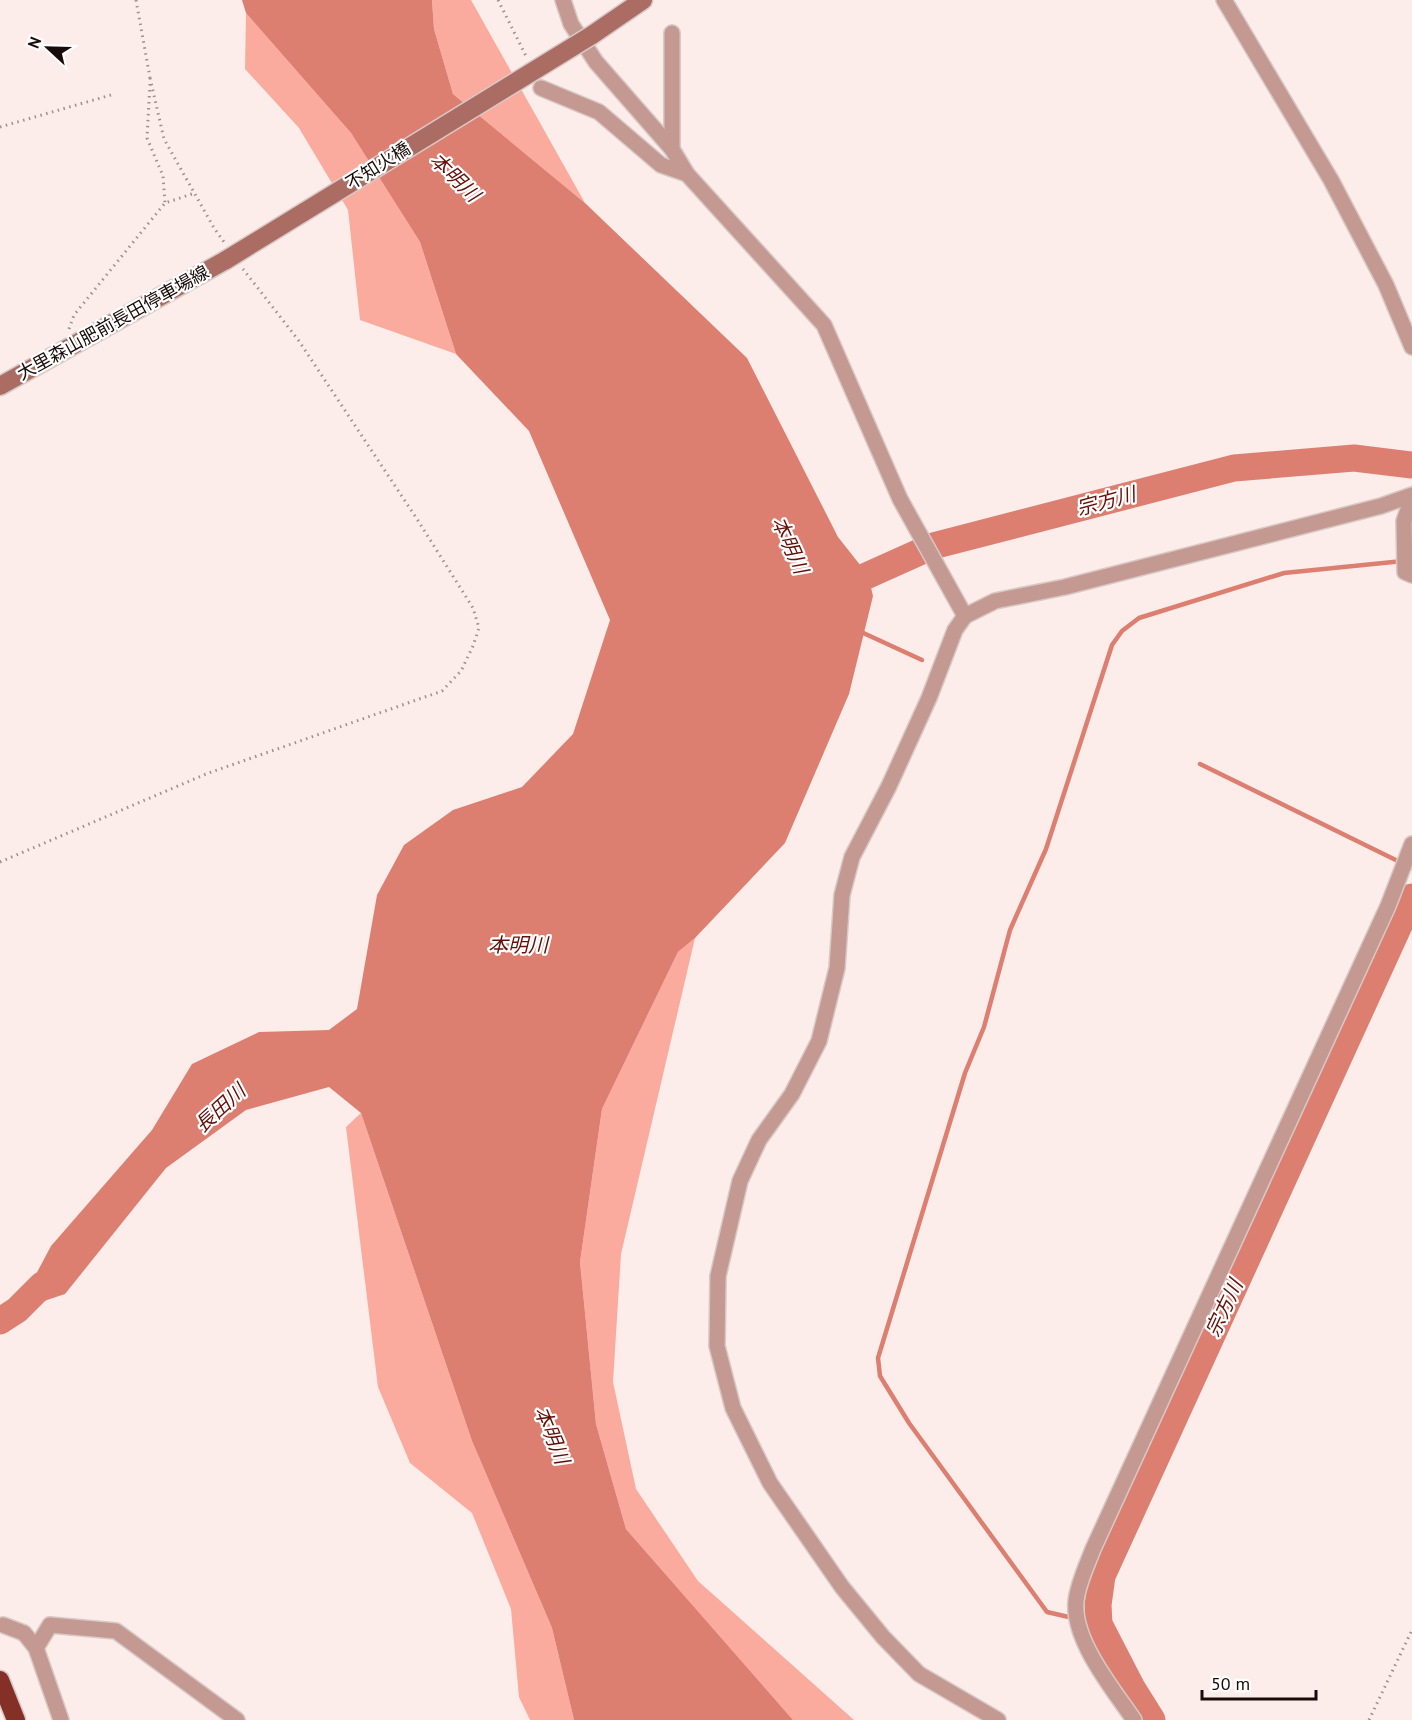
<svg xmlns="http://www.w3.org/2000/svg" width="1412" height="1720" font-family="'PT Sans','Noto Sans JP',sans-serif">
<rect width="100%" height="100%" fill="#fcedea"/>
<g fill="#faab9e">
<path d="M 432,0 L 471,0 L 585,203 L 453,94 L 434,29 Z"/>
<path d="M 246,13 L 351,133 L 420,242 L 456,354 L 360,320 L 348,210 L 299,128 L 245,69 Z"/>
<path d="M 695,938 L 621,1254 L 613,1382 L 636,1489 L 698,1581 L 854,1720 L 793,1720 L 626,1529 L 596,1424 L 580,1262 L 602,1109 L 678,952 Z"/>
<path d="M 361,1113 L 472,1441 L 552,1628 L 574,1720 L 530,1720 L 519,1697 L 511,1609 L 472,1513 L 410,1463 L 378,1387 L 346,1127 Z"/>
</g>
<path fill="#dd7f70" d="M 242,0 L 432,0 L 434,29 L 453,94 L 585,203 L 747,358 L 838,537 L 868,575 L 873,596 L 849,694 L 785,843 L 695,938 L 678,952 L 602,1109 L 580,1262 L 596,1424 L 626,1529 L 793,1720 L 574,1720 L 552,1628 L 472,1441 L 361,1113 L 329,1087 L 246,1110 L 166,1168 L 65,1294 L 17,1310 L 51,1246 L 152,1130 L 192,1064 L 259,1032 L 329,1030 L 357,1009 L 377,895 L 404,845 L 453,810 L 522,787 L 573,734 L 610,620 L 529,431 L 456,354 L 420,242 L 351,133 L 246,13 Z"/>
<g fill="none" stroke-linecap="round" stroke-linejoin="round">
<g stroke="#dd7f70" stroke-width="4.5">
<path d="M 859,631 L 922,660"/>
<path d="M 1200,764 L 1412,868"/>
<path d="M 1073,1618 L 1047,1612 L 909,1423 L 880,1376 L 878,1358 L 965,1073 L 984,1027 L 1010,930 L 1046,849 L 1112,645 L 1122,631 L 1139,618 L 1284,573 L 1403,561"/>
<path d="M 1081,1620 L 1099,1624"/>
</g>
<g stroke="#dd7f70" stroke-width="27">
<path d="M 835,590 L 933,546 L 1234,468 L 1354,458 L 1412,465"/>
<path d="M 0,1321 L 17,1310 L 42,1285"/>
<path d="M 1152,1720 L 1132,1688 L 1099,1624 L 1098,1605 L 1102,1576 L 1412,897"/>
</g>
<defs>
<g id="street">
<path d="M 563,0 L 571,24 L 596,62 L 672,149"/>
<path d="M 1224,0 L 1331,180 L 1386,285 L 1412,347"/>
<path d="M 672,33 L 672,149 L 687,174 L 824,325 L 900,499 L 965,616"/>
<path d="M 541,88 L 599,112 L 661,165 L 687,174"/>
<path d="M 1412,498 L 1404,521 L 1405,572 L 1412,575"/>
<path d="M 3,1625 L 24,1633 L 36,1648 L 61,1720"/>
<path d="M 36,1648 L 50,1625 L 116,1631 L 237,1720"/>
<path d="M 998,1720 L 919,1674 L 883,1637 L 842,1587 L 770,1483 L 733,1408 L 717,1346 L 718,1276 L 740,1181 L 759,1140 L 792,1094 L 819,1041 L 837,968 L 842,895 L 852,857 L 889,786 L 929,698 L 955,630 L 965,616 L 995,601 L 1065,587 L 1381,506 L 1412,495"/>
<path d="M 1134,1720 C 1113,1689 1072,1640 1076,1601 C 1078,1583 1087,1565 1093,1549 L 1388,906 L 1412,844"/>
</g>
<g id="secondary">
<path d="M 592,35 L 643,0"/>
<path d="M 0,386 L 226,260"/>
</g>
<path id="highway" d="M 0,1680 L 16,1720"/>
</defs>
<use href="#street" stroke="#d8c9c6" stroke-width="18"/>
<use href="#secondary" stroke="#d8c9c6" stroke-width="21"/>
<use href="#highway" stroke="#d8c9c6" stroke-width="21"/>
<g stroke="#9e908e" stroke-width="3" stroke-dasharray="1.5 4.5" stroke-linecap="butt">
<path d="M 136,0 L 150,78"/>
<path d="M 498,0 L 527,58"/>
<path d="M 150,78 L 164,139 L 214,228 L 224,242"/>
<path d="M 150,84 L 147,138 L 163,176 L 165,203"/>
<path d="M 0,127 L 111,95"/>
<path d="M 69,329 L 74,315 L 165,203 L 195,193"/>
<path d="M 0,862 L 206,774 L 442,691 L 461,671 L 473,646 L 479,628 L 473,608 L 417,519 L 299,341 L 243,269"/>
<path d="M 1369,1720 L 1412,1630"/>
</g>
<use href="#street" stroke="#c49991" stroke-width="15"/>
<use href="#secondary" stroke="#ab6d63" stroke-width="18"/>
<use href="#highway" stroke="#853026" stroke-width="18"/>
<defs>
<path id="secondary-bridge" d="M 226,260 L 592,35"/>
</defs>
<use href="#secondary-bridge" stroke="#d8c9c6" stroke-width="21" stroke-linecap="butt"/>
<use href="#secondary-bridge" stroke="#ab6d63" stroke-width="18"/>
</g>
<g text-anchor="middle" stroke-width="4.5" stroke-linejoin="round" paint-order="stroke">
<g font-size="18" fill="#180c0a" stroke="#fff">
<text transform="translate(378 166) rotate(-32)" y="6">不知火橋</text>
<text transform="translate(113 323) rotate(-29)" y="6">大里森山肥前長田停車場線</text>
</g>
<g font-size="20" font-style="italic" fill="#651009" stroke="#fff">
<text transform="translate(455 177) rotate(44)" y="7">本明川</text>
<text transform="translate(1106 501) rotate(-15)" y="7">宗方川</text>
<text transform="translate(790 545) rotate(66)" y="7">本明川</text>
<text x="518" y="952">本明川</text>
<text transform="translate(220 1108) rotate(-42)" y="7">長田川</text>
<text transform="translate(1224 1308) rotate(-65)" y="7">宗方川</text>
<text transform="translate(552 1435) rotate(68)" y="7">本明川</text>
</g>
</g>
<g transform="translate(48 48) rotate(292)" stroke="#ffffff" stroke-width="4.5" paint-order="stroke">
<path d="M0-4.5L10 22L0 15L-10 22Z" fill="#180c0a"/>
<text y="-9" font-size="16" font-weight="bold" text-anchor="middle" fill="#180c0a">N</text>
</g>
<path d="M1202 1690v9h114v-9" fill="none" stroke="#180c0a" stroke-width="3"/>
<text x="1211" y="1690" font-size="18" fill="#180c0a" stroke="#ffffff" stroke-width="4.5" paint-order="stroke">50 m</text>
</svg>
